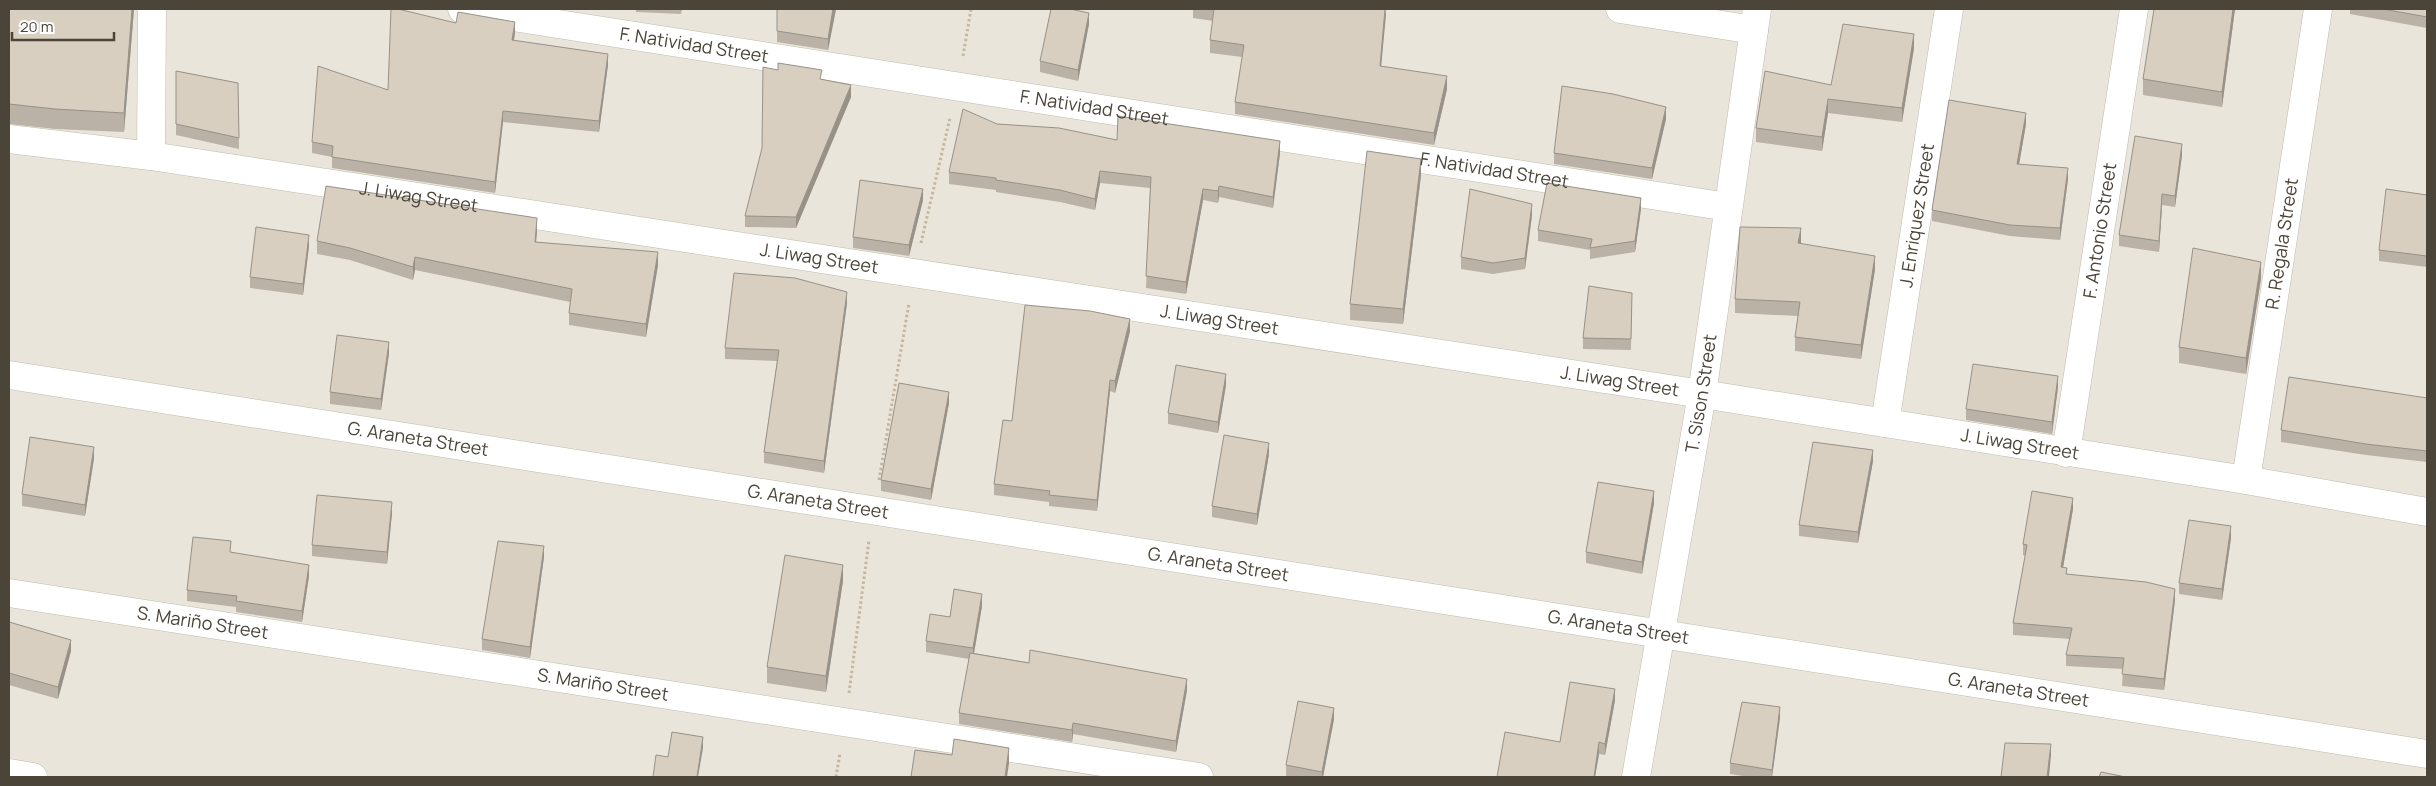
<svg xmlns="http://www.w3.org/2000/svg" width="2436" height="786" font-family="Manrope,sans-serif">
<rect width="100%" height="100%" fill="#f6f3ec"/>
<rect fill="#eae5da" x="9" y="9" width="2418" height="768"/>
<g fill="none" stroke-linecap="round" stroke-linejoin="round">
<defs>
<g id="minor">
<path id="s1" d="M 462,9 L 1728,207"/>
<path d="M 1620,9 L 1754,30"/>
<path id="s2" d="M 9,139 L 151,156 L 1702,394 L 2246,480 L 2427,512"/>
<path d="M 151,156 L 152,9"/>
<path id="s3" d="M 9,375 L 2427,754"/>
<path id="s4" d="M 1885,423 L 1949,9"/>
<path id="s5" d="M 2066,453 L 2134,9"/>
<path id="s6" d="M 2246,480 L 2318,9"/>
<path id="s7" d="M 9,593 L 1199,777"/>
<path d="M 9,773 L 33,777"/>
<path id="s8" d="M 1636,777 L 1702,394 L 1757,9"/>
</g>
</defs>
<use href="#minor" stroke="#c2bbae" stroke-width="29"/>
<g stroke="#c4b79f" stroke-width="3" stroke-dasharray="2.5 2.5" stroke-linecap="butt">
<path d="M 963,56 L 971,9"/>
<path d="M 921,243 L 950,118"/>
<path d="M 879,480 L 909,303"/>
<path d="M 849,693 L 869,540"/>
<path d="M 836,777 L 840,753"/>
</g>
<use href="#minor" stroke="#fff" stroke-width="28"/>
</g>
<g fill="#bab2a6">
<path d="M 9,9 L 134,9 L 124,132 L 55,129 L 9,124 Z"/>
<path d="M 636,9 L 682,9 L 681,14 L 636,12 Z"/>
<path d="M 777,9 L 836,9 L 828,50 L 777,42 Z"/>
<path d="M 1193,9 L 1386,9 L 1381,66 L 1447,89 L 1434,145 L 1235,114 L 1235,102 L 1242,57 L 1210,53 L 1210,40 L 1213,21 L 1193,18 Z"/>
<path d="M 2235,9 L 2222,107 L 2143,95 L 2143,79 Z"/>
<path d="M 2350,9 L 2427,9 L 2427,28 L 2350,14 Z"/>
<path d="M 456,23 L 515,33 L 514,40 L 608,65 L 599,132 L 503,122 L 495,193 L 332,168 L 332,157 L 312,153 L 312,142 L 388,90 Z"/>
<path d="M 1089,24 L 1078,81 L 1040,72 L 1040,61 Z"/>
<path d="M 1914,48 L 1902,122 L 1828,113 L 1822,151 L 1756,142 L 1756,128 Z"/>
<path d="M 2427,65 L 2427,82 L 2426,82 L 2426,70 Z"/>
<path d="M 176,71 L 238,83 L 239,149 L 176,135 Z"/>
<path d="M 822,79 L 851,97 L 796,228 L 745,227 L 745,216 Z"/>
<path d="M 1666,119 L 1652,179 L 1554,164 L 1554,153 Z"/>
<path d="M 997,124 L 1117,140 L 1280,153 L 1273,208 L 1219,197 L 1218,203 L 1203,200 L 1186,294 L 1146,288 L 1150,188 L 1100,183 L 1095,210 L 1060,202 L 996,192 L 996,190 L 949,184 L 949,172 Z"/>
<path d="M 2026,124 L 2019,164 L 2068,179 L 2060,240 L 2010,236 L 1932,221 L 1932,210 Z"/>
<path d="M 2182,155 L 2175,207 L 2162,205 L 2159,252 L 2119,246 L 2119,235 Z"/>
<path d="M 1421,175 L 1403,324 L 1350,320 L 1350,304 Z"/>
<path d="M 2427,195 L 2427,267 L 2379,261 L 2379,250 Z"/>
<path d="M 923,200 L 909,256 L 853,248 L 853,237 Z"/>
<path d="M 1641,209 L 1635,252 L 1590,259 L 1590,250 L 1538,241 L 1538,230 Z"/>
<path d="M 1532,215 L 1525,269 L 1493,274 L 1461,269 L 1461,257 Z"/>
<path d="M 537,231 L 536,242 L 658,265 L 646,337 L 569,325 L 569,313 L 570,302 L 415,270 L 413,280 L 350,260 L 317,254 L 317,241 Z"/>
<path d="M 1801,243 L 1875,269 L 1861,359 L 1795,351 L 1795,337 L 1798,316 L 1735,313 L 1735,299 Z"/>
<path d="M 309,246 L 303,295 L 250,288 L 250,277 Z"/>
<path d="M 2261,278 L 2246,374 L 2179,363 L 2179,347 Z"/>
<path d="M 1632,293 L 1631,350 L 1583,349 L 1583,338 Z"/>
<path d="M 847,303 L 824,473 L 764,463 L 764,452 L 777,361 L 725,359 L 725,348 Z"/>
<path d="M 1130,331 L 1115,393 L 1110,391 L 1097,511 L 1049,506 L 1049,502 L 994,495 L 994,484 L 1012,421 Z"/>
<path d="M 389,353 L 381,410 L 330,404 L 330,392 Z"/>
<path d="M 1226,385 L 1218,433 L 1168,424 L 1168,413 Z"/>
<path d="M 2058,387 L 2052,434 L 1966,420 L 1966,409 Z"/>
<path d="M 2427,398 L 2427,462 L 2366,455 L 2281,442 L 2281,430 Z"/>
<path d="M 949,403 L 931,500 L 881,491 L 881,480 Z"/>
<path d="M 1269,454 L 1257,525 L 1212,517 L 1212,506 Z"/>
<path d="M 94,458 L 85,516 L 22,506 L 22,494 Z"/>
<path d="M 1873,461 L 1858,543 L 1799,536 L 1799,525 Z"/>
<path d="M 1654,503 L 1642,574 L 1586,563 L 1586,552 Z"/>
<path d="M 2073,509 L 2063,568 L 2067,574 L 2175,600 L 2164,690 L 2122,686 L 2123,669 L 2066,666 L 2066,655 L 2070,639 L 2013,635 L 2013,623 L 2025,556 L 2023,555 L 2023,544 Z"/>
<path d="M 392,513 L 387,564 L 312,556 L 312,545 Z"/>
<path d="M 2231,538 L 2222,600 L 2179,594 L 2179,583 Z"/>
<path d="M 231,552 L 309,576 L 302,622 L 236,612 L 236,607 L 187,601 L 187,590 Z"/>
<path d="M 544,557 L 530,658 L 482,650 L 482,639 Z"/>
<path d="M 843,581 L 826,692 L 767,683 L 767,667 Z"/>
<path d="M 982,606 L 974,653 L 1187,690 L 1176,752 L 1073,734 L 1072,742 L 959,724 L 959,713 L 969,659 L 926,652 L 926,641 L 950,617 Z"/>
<path d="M 9,622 L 71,651 L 58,699 L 9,685 Z"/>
<path d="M 1615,700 L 1605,755 L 1599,754 L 1595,777 L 1497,777 L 1560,742 Z"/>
<path d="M 1780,718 L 1772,777 L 1749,777 L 1730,774 L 1730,763 Z"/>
<path d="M 1334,719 L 1323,777 L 1286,777 L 1286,765 Z"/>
</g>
<g fill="#979187">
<path d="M 132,9 L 134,9 L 124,132 L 124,113 Z"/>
<path d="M 833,9 L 836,9 L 828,50 L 828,39 Z"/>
<path d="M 1385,9 L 1386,15 L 1380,78 L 1380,66 Z"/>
<path d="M 2233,9 L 2235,9 L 2222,107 L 2222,92 Z"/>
<path d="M 1089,13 L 1089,24 L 1078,81 L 1078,70 Z"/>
<path d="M 515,22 L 515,33 L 512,51 L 512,40 Z"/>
<path d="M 1914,34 L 1914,48 L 1902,122 L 1902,108 Z"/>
<path d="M 608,54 L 608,65 L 599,132 L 599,121 Z"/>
<path d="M 1447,76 L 1447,89 L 1434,145 L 1434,133 Z"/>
<path d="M 851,85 L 851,97 L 796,228 L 796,217 Z"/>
<path d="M 1828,99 L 1828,113 L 1822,151 L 1822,137 Z"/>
<path d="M 1666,107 L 1666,119 L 1652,179 L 1652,168 Z"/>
<path d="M 503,111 L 503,122 L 495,193 L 495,182 Z"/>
<path d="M 2026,113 L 2026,124 L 2017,176 L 2017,164 Z"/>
<path d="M 1280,141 L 1280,153 L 1273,208 L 1273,197 Z"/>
<path d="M 2182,144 L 2182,155 L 2175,207 L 2175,196 Z"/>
<path d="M 1421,159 L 1421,175 L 1403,324 L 1403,309 Z"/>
<path d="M 2068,168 L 2068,179 L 2060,240 L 2060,228 Z"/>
<path d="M 1100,171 L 1100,183 L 1095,210 L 1095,199 Z"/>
<path d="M 1219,186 L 1219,197 L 1218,203 L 1218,191 Z"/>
<path d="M 923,189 L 923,200 L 909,256 L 909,245 Z"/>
<path d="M 1203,189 L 1203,200 L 1186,294 L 1186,282 Z"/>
<path d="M 2162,194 L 2162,205 L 2159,252 L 2159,241 Z"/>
<path d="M 1641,198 L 1641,209 L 1635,252 L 1635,241 Z"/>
<path d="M 1532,204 L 1532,215 L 1525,269 L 1525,258 Z"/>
<path d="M 537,218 L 537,231 L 535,254 L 535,242 Z"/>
<path d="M 1801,228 L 1801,242 L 1798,257 L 1798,243 Z"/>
<path d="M 309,235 L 309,246 L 303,295 L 303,284 Z"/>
<path d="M 658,252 L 658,265 L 646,337 L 646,324 Z"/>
<path d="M 1875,256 L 1875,269 L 1861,359 L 1861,345 Z"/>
<path d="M 415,257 L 415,270 L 413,280 L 413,267 Z"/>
<path d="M 2261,262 L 2261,278 L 2246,374 L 2246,358 Z"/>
<path d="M 847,292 L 847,303 L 824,473 L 824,461 Z"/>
<path d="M 1130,319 L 1130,331 L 1115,393 L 1115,381 Z"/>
<path d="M 389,342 L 389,353 L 381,410 L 381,399 Z"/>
<path d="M 1226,374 L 1226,385 L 1218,433 L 1218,422 Z"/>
<path d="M 2058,376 L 2058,387 L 2052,434 L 2052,422 Z"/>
<path d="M 1110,380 L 1110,391 L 1097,511 L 1097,500 Z"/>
<path d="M 949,392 L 949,403 L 931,500 L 931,489 Z"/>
<path d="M 1269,443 L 1269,454 L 1257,525 L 1257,514 Z"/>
<path d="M 94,447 L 94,458 L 85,516 L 85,505 Z"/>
<path d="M 1873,450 L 1873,461 L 1858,543 L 1858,532 Z"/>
<path d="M 1654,491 L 1654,503 L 1642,574 L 1642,562 Z"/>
<path d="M 2073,498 L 2073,509 L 2061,579 L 2061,567 Z"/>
<path d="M 392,502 L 392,513 L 387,564 L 387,552 Z"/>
<path d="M 2231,526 L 2231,538 L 2222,600 L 2222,589 Z"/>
<path d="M 544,546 L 544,557 L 530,658 L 530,647 Z"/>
<path d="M 309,565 L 309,576 L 302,622 L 302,611 Z"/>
<path d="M 843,565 L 843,581 L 826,692 L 826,676 Z"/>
<path d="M 2175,589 L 2175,600 L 2164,690 L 2164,679 Z"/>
<path d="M 982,594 L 982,606 L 973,659 L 973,648 Z"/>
<path d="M 71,640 L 71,651 L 58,699 L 58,687 Z"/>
<path d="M 1187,679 L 1187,690 L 1176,752 L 1176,741 Z"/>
<path d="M 1615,689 L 1615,700 L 1605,755 L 1605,744 Z"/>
<path d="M 1780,707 L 1780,718 L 1772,777 L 1772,770 Z"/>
<path d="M 1334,708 L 1334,719 L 1323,777 L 1322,777 L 1322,772 Z"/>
<path d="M 1073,723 L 1073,734 L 1072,742 L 1072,730 Z"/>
<path d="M 703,737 L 703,748 L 698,777 L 697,777 Z"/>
<path d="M 1599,742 L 1599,754 L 1595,777 L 1594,777 Z"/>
<path d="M 2051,744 L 2051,755 L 2049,777 L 2047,777 Z"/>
<path d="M 1009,748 L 1009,763 L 1007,777 L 1005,777 Z"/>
</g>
<g fill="#d8cfc1" stroke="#979187">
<path d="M 9,9 L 132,9 L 124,113 L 55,109 L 9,104 Z"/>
<path d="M 391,9 L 398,9 L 456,23 L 458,12 L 515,22 L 512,40 L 608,54 L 599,121 L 503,111 L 495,182 L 332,157 L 333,146 L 312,142 L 318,66 L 388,90 Z"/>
<path d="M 777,9 L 833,9 L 828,39 L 777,31 Z"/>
<path d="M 1051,9 L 1070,9 L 1089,13 L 1078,70 L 1040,61 Z"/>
<path d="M 1214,9 L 1385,9 L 1380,66 L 1447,76 L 1434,133 L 1235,102 L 1244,45 L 1210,40 Z"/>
<path d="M 2154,9 L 2233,9 L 2222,92 L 2143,79 Z"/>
<path d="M 2383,9 L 2427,9 L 2427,17 Z"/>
<path d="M 1843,24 L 1914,34 L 1902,108 L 1828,99 L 1822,137 L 1756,128 L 1765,71 L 1831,85 Z"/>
<path d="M 778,63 L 822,70 L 820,79 L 851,85 L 796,217 L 745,216 L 762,148 L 763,67 L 778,70 Z"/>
<path d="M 176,71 L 238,83 L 239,138 L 176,124 Z"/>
<path d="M 1562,86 L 1613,94 L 1666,107 L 1652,168 L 1554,153 Z"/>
<path d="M 1949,100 L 2026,113 L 2017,164 L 2068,168 L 2060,228 L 2010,225 L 1932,210 Z"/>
<path d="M 963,109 L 997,124 L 1059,128 L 1117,140 L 1118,116 L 1280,141 L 1273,197 L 1219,186 L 1218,191 L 1203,189 L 1186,282 L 1146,276 L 1151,177 L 1100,171 L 1095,199 L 1060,190 L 996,180 L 996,178 L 949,172 Z"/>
<path d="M 2135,136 L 2182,144 L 2175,196 L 2162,194 L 2159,241 L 2119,235 Z"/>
<path d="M 1367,151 L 1421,159 L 1403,309 L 1350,304 Z"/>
<path d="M 860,180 L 923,189 L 909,245 L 853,237 Z"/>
<path d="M 1547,183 L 1641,198 L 1635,241 L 1590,248 L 1592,239 L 1538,230 Z"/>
<path d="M 326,186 L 537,218 L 535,242 L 658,252 L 646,324 L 569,313 L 572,289 L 415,257 L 413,267 L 350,248 L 317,241 Z"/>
<path d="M 1470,189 L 1532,204 L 1525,258 L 1493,263 L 1461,257 Z"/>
<path d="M 2386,189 L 2427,195 L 2427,256 L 2379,250 Z"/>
<path d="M 256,227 L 309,235 L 303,284 L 250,277 Z"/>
<path d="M 1740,227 L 1801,228 L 1798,243 L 1875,256 L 1861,345 L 1795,337 L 1800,302 L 1735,299 Z"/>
<path d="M 2193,248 L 2261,262 L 2246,358 L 2179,347 Z"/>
<path d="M 734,273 L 795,278 L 847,292 L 824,461 L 764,452 L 779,350 L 725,348 Z"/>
<path d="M 1589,286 L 1632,293 L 1631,339 L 1583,338 Z"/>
<path d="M 1025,305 L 1090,311 L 1130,319 L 1115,381 L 1110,380 L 1097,500 L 1049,495 L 1050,491 L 994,484 L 1003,420 L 1012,421 Z"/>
<path d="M 337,335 L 389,342 L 381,399 L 330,392 Z"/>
<path d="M 1973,364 L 2058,376 L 2052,422 L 1966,409 Z"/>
<path d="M 1176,365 L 1226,374 L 1218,422 L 1168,413 Z"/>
<path d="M 2289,377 L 2427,398 L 2427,451 L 2366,444 L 2281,430 Z"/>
<path d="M 899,383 L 949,392 L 931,489 L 881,480 Z"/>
<path d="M 1224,435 L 1269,443 L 1257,514 L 1212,506 Z"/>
<path d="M 30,437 L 94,447 L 85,505 L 22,494 Z"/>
<path d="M 1813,442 L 1873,450 L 1858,532 L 1799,525 Z"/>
<path d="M 1598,482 L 1654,491 L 1642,562 L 1586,552 Z"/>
<path d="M 2032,491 L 2073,498 L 2061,567 L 2067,568 L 2066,574 L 2146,582 L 2175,589 L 2164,679 L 2122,674 L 2124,658 L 2066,655 L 2072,628 L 2013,623 L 2027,545 L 2023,544 Z"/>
<path d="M 317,495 L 392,502 L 387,552 L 312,545 Z"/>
<path d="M 2189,520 L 2231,526 L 2222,589 L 2179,583 Z"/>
<path d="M 193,537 L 231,541 L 230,552 L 309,565 L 302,611 L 236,601 L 237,596 L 187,590 Z"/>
<path d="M 498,541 L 544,546 L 530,647 L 482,639 Z"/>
<path d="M 785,555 L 843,565 L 826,676 L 767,667 Z"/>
<path d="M 954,589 L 982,594 L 973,648 L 926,641 L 930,614 L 950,617 Z"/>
<path d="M 9,622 L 71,640 L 58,687 L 9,673 Z"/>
<path d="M 1030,650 L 1187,679 L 1176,741 L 1073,723 L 1072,730 L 959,713 L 970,653 L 1029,663 Z"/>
<path d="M 1570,682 L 1615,689 L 1605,744 L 1599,742 L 1594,777 L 1497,777 L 1505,732 L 1560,742 Z"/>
<path d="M 1298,701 L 1334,708 L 1322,772 L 1286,765 Z"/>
<path d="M 1742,702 L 1780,707 L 1772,770 L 1730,763 Z"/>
<path d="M 672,732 L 703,737 L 697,777 L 653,777 L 656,755 L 668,757 Z"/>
<path d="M 954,739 L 1009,748 L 1005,777 L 911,777 L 915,750 L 952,755 Z"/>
<path d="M 2005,743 L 2051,744 L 2047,777 L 2001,777 Z"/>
<path d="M 2101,772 L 2126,777 L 2099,777 Z"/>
</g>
<g text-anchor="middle" stroke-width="4" stroke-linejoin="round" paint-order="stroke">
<g font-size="18" fill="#4b4439" stroke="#fff">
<text dy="6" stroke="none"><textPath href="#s1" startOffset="235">F. Natividad Street</textPath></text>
<text dy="6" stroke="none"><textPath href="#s1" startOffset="640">F. Natividad Street</textPath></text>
<text dy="6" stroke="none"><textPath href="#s1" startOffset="1045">F. Natividad Street</textPath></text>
<text dy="6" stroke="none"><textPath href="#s2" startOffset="414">J. Liwag Street</textPath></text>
<text dy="6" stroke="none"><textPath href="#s4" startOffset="210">J. Enriquez Street</textPath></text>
<text dy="6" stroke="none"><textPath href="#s5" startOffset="225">F. Antonio Street</textPath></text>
<text dy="6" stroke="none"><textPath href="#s6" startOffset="239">R. Regala Street</textPath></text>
<text dy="6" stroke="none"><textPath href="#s2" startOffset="819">J. Liwag Street</textPath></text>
<text dy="6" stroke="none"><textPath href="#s2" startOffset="1224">J. Liwag Street</textPath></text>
<text dy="6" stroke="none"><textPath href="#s2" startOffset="1629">J. Liwag Street</textPath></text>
<text dy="6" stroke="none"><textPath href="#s8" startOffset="389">T. Sison Street</textPath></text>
<text dy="6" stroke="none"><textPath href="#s3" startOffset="414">G. Araneta Street</textPath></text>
<text dy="6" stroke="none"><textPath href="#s2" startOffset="2034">J. Liwag Street</textPath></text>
<text dy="6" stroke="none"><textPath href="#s3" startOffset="819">G. Araneta Street</textPath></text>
<text dy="6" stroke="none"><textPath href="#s3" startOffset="1224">G. Araneta Street</textPath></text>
<text dy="6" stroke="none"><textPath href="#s7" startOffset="196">S. Mariño Street</textPath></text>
<text dy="6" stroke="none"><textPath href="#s3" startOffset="1629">G. Araneta Street</textPath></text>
<text dy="6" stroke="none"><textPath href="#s7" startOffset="601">S. Mariño Street</textPath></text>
<text dy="6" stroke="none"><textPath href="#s3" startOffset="2034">G. Araneta Street</textPath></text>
</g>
</g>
<rect width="2436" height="786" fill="none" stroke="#4b4439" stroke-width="20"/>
<path d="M12 32v8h102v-8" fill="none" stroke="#4b4439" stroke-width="2.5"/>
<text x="20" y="32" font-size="15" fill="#4b4439" stroke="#ffffff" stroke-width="4" paint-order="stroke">20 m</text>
</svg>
